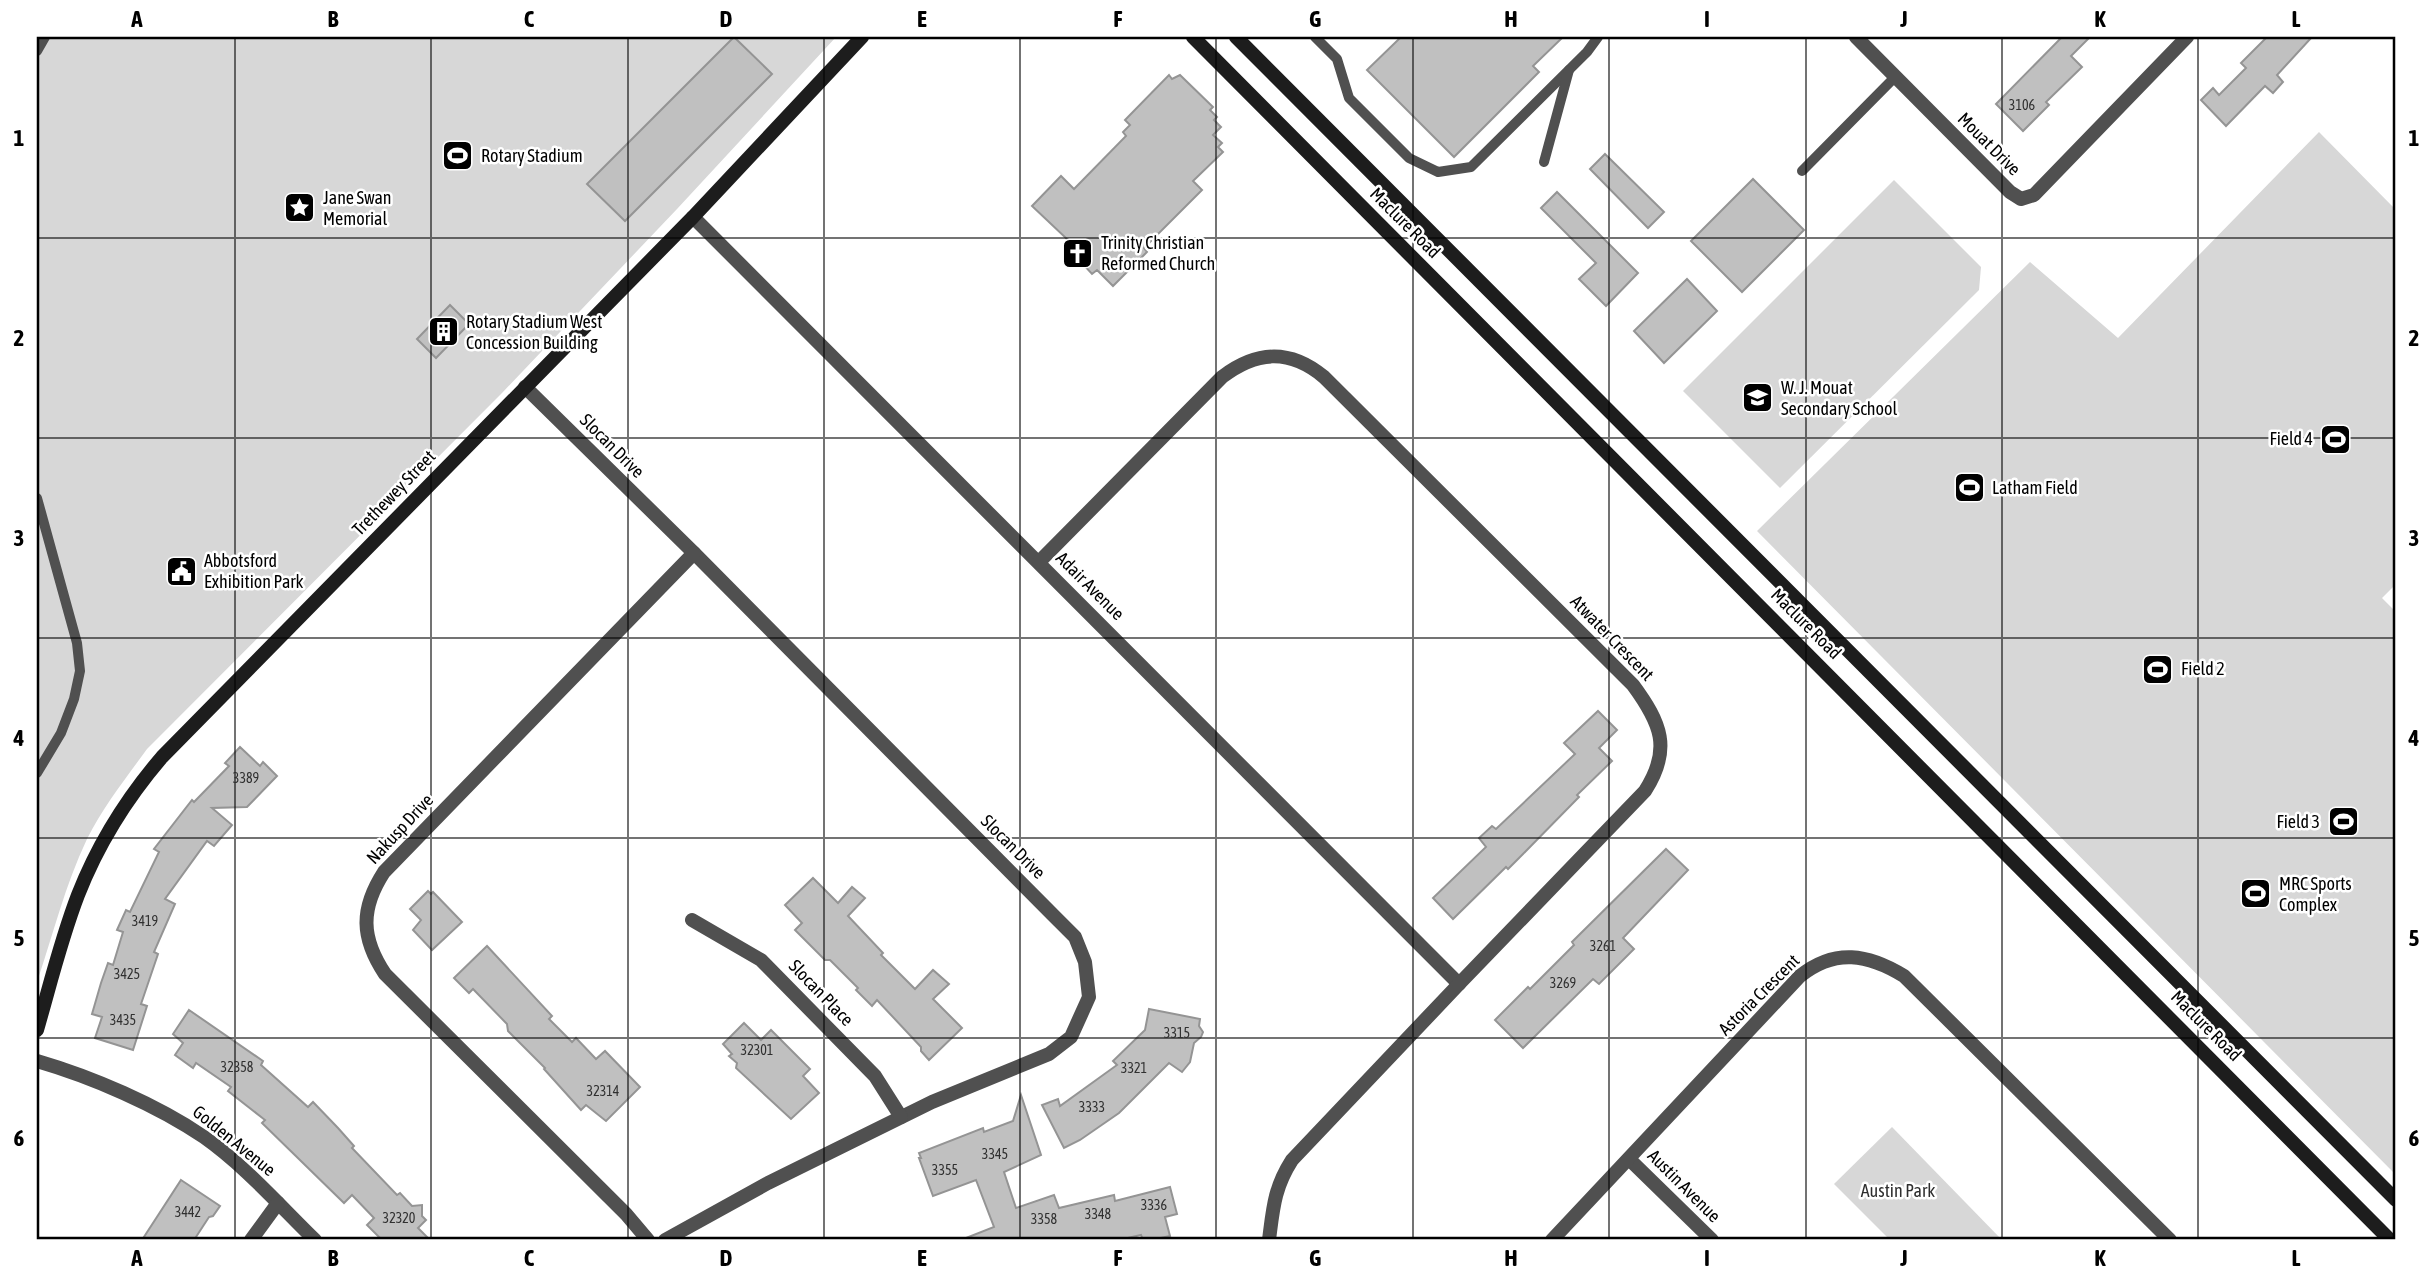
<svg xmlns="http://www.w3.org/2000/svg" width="2433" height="1277" font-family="'Asap Condensed',sans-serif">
<rect width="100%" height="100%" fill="#fff"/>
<g fill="#d7d7d7">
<path d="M 37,37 L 836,37 L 677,209 L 502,393 L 147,749 C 126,778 103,807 87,839 C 65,885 53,935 37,982 Z"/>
<path d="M 2319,132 L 2396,210 L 2396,584 L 2382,598 L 2396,612 L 2396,1175 L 1757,531 L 2030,262 L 2118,338 Z"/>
<path d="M 1894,180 L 1981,267 L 1979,290 L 1780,488 L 1683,391 Z"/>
<path d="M 1892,1127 L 2002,1240 L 1890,1240 L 1834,1184 Z"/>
</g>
<g fill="#c0c0c0" stroke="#949494" stroke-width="2">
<path d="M 734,37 L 772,74 L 625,221 L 587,184 Z"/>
<path d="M 1401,37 L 1563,37 L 1533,66 L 1539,72 L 1454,157 L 1367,70 Z"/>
<path d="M 2062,37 L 2090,37 L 2071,56 L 2082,67 L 2046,102 L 2049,105 L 2023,131 L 1996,104 Z"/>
<path d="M 2267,37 L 2312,37 L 2277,75 L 2283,82 L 2273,93 L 2265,86 L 2226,126 L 2201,100 L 2213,88 L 2219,95 L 2246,68 L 2241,63 Z"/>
<path d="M 1169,75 L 1172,79 L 1180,75 L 1213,107 L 1210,110 L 1217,117 L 1214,120 L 1221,127 L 1213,135 L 1222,143 L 1218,147 L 1223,152 L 1193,181 L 1202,190 L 1144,248 L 1147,252 L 1113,286 L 1097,270 L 1092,274 L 1081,262 L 1086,257 L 1032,206 L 1061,176 L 1074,189 L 1126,136 L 1123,132 L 1130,125 L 1125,120 Z"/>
<path d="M 1605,154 L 1664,212 L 1648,228 L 1590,169 Z"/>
<path d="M 1753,179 L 1804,230 L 1742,292 L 1691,241 Z"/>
<path d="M 1557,192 L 1638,273 L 1606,306 L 1579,279 L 1596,263 L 1541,208 Z"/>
<path d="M 1687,279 L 1717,311 L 1664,363 L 1634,331 Z"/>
<path d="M 450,305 L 469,324 L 436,358 L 417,339 Z"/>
<path d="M 1598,711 L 1617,730 L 1599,748 L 1612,761 L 1577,795 L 1579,797 L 1523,854 L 1508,869 L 1506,867 L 1453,919 L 1433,898 L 1486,847 L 1479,838 L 1492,826 L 1496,829 L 1575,754 L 1564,743 Z"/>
<path d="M 240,747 L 260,766 L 263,762 L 277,776 L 247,807 L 212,808 L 232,825 L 214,846 L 207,841 L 165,899 L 175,904 L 154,952 L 158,954 L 141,1004 L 147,1006 L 133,1050 L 95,1038 L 102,1017 L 92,1014 L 101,983 L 108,963 L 113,965 L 123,932 L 117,930 L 126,910 L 130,912 L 159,852 L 154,849 L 192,800 L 194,802 L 229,766 L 225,763 Z"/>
<path d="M 1666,849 L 1688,870 L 1623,938 L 1634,949 L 1599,984 L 1593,979 L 1523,1048 L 1495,1020 L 1528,987 L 1530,989 L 1574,945 L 1572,942 Z"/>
<path d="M 813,878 L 838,903 L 852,887 L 865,898 L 848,916 L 883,953 L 881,955 L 915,989 L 933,970 L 949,984 L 933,999 L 962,1028 L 929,1060 L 921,1051 L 921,1047 L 877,1000 L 872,1006 L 856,990 L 858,988 L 830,960 L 825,960 L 795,930 L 802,923 L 785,905 Z"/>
<path d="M 428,891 L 431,894 L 433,892 L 462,922 L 432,950 L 413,930 L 421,920 L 410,909 Z"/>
<path d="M 487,946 L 552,1016 L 549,1019 L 572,1042 L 576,1038 L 596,1059 L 605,1051 L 640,1087 L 606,1121 L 586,1105 L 581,1110 L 544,1069 L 545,1068 L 508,1031 L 507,1024 L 473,989 L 469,993 L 454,978 Z"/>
<path d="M 1149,1009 L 1200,1019 L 1199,1026 L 1203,1032 L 1201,1037 L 1194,1043 L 1190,1062 L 1182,1072 L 1169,1063 L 1119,1113 L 1080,1140 L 1064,1148 L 1042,1105 L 1058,1099 L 1060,1106 L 1117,1065 L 1113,1061 L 1145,1030 Z"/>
<path d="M 189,1010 L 263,1061 L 261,1065 L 308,1107 L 313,1102 L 338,1128 L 354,1146 L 352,1148 L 397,1195 L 400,1193 L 412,1206 L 422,1205 L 422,1216 L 426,1220 L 418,1228 L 430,1240 L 382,1240 L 367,1225 L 374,1218 L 352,1195 L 344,1203 L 262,1123 L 265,1120 L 228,1091 L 231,1087 L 196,1063 L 193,1068 L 175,1055 L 183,1043 L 173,1034 Z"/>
<path d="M 744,1023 L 761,1040 L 771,1030 L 810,1069 L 803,1076 L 819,1093 L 791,1119 L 736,1068 L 737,1063 L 729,1056 L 732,1054 L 723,1044 Z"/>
<path d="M 1021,1095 L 1041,1155 L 1004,1172 L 1016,1208 L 1054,1195 L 1059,1208 L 1114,1195 L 1115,1201 L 1170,1187 L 1177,1214 L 1165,1217 L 1170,1236 L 1151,1240 L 1143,1240 L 1141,1235 L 1119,1240 L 961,1240 L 994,1227 L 976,1180 L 933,1196 L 919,1158 L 921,1158 L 919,1153 L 983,1128 L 984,1132 L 1013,1121 Z"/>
<path d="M 181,1180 L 220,1206 L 213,1216 L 209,1217 L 194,1240 L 142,1240 Z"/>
</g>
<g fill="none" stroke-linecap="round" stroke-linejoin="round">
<g stroke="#505050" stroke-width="10">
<path d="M 1315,37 L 1337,59 L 1349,98 L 1409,158 L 1438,172 L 1471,167 L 1587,52 L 1598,37"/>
<path d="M 37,51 L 45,37"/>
<path d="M 1544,162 L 1569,70"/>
<path d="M 1802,171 L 1895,77"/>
<path d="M 37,498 L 77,643 L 80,671 L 74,699 L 61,733 L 37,773"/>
</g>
<g stroke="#505050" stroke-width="14">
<path d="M 1856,37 L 2010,192 L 2021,199 L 2034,195 L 2187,37"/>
<path d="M 693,217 L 1459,984"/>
<path d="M 525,387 L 694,553 L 1053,915 L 1075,937 L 1085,962 L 1089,997 L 1071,1037 L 1049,1054 L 932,1102 L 768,1183 L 665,1240"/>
<path d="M 1039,562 L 1222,377 C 1256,351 1289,348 1324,377 L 1633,685 C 1661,723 1672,749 1645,791 L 1459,984 L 1292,1160 C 1274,1188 1273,1209 1269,1240"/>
<path d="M 692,920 L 761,960 L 875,1076 L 901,1117"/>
<path d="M 37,1061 C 92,1077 157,1105 204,1137 C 245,1166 279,1205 315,1240"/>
<path d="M 1629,1159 L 1712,1240"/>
<path d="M 251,1240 L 278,1203"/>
<path d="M 648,1240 L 626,1214 L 385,974 C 361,938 360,909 384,872 L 694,553"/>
<path d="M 1552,1240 L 1800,976 C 1835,948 1868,954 1904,976 L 2170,1240"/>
</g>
<g stroke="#1d1d1d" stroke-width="14">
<path d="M 1193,37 L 2390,1240"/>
<path d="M 1236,37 L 2396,1200"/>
<path d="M 37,1030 C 50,985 61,939 78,895 C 98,844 126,799 162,757 L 693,217 L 862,37"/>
</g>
</g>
<path fill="none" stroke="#000" stroke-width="2" stroke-opacity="0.55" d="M 235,37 L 235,1240M 431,37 L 431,1240M 628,37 L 628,1240M 824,37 L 824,1240M 1020,37 L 1020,1240M 1216,37 L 1216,1240M 1413,37 L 1413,1240M 1609,37 L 1609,1240M 1806,37 L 1806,1240M 2002,37 L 2002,1240M 2198,37 L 2198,1240M 37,238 L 2396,238M 37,438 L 2396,438M 37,638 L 2396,638M 37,838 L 2396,838M 37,1038 L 2396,1038"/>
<defs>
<symbol id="stadium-square" viewBox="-11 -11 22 22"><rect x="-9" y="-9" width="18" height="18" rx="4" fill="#000" stroke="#fff"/><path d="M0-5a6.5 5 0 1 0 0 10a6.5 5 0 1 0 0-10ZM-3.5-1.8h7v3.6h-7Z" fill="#fff"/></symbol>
<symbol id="sight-square" viewBox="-11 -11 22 22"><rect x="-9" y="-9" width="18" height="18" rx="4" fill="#000" stroke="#fff"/><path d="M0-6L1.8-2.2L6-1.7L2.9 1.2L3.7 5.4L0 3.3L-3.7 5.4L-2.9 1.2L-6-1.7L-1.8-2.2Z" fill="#fff"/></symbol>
<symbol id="church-square" viewBox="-11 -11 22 22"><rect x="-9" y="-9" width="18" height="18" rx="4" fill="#000" stroke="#fff"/><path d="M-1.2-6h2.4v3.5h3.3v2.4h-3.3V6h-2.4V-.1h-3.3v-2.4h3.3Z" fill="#fff"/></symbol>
<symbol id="building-square" viewBox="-11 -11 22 22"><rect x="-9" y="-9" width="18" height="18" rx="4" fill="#000" stroke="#fff"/><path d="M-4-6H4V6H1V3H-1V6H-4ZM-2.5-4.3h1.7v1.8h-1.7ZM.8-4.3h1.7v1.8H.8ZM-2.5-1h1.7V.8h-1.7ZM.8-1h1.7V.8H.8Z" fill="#fff"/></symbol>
<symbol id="school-square" viewBox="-11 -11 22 22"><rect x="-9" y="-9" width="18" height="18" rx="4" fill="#000" stroke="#fff"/><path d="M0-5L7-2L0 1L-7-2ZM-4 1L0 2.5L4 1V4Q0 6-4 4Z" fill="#fff"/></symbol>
<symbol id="civic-square" viewBox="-11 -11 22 22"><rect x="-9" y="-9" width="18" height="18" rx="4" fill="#000" stroke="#fff"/><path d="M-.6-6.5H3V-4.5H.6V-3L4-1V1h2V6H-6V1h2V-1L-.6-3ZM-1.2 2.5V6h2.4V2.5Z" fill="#fff"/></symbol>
</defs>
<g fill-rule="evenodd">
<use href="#stadium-square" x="440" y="138" width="35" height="35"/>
<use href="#sight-square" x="282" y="190" width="35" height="35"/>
<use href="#church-square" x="1060" y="236" width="35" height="35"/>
<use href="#building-square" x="426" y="314" width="35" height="35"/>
<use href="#school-square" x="1740" y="380" width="35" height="35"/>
<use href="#stadium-square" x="2318" y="422" width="35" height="35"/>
<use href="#stadium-square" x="1952" y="470" width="35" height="35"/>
<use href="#civic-square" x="164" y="554" width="35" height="35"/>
<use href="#stadium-square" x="2140" y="652" width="35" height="35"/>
<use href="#stadium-square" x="2326" y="804" width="35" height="35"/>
<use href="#stadium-square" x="2238" y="876" width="35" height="35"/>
</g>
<g text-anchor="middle" stroke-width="5" stroke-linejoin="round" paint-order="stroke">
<g font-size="14" fill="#303030">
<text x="2022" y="110">3106</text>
<text x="246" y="783">3389</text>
<text x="145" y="926">3419</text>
<text x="1603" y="951">3261</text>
<text x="127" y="979">3425</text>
<text x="1563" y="988">3269</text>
<text x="123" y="1025">3435</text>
<text x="1177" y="1038">3315</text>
<text x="757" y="1055">32301</text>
<text x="237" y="1072">32358</text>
<text x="1134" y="1073">3321</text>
<text x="603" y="1096">32314</text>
<text x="1092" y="1112">3333</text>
<text x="995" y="1159">3345</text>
<text x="945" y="1175">3355</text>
<text x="1154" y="1210">3336</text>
<text x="188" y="1217">3442</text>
<text x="1098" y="1219">3348</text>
<text x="399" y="1223">32320</text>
<text x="1044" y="1224">3358</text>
</g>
<g font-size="18" fill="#000" stroke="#fff">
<text transform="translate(1989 144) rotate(45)" y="6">Mouat Drive</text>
<text transform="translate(1405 223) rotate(45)" y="6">Maclure Road</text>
<text transform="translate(612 446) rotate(45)" y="6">Slocan Drive</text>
<text transform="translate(394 493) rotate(-46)" y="6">Trethewey Street</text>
<text transform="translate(1090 586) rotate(45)" y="6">Adair Avenue</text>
<text transform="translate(1806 624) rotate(45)" y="6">Maclure Road</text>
<text transform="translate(1612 638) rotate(46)" y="6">Atwater Crescent</text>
<text transform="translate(400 829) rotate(-47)" y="6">Nakusp Drive</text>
<text transform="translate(1013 847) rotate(45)" y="6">Slocan Drive</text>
<text transform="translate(821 993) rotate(46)" y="6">Slocan Place</text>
<text transform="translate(1759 995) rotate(-45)" y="6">Astoria Crescent</text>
<text transform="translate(2206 1026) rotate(45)" y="6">Maclure Road</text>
<text transform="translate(234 1141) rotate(39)" y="6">Golden Avenue</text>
<text transform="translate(1684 1186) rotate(45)" y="6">Austin Avenue</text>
</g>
<g font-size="18" fill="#000" stroke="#fff" text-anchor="start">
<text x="481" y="162">Rotary Stadium</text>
<text x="323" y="204">Jane Swan<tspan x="323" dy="21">Memorial</tspan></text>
<text x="1101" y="249">Trinity Christian<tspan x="1101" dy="21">Reformed Church</tspan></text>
<text x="466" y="328">Rotary Stadium West<tspan x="466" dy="21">Concession Building</tspan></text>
<text x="1781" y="394">W. J. Mouat<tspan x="1781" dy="21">Secondary School</tspan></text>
<text x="2313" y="445" text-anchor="end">Field 4</text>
<text x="1992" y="494">Latham Field</text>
<text x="204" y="567">Abbotsford<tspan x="204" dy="21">Exhibition Park</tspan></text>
<text x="2181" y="675">Field 2</text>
<text x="2320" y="828" text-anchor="end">Field 3</text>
<text x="2279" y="890">MRC Sports<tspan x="2279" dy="21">Complex</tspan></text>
</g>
<g font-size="18" fill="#2e2e2e" stroke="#fff">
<text x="1898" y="1197">Austin Park</text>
</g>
</g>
<rect width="2433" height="1277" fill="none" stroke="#ffffff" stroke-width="77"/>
<rect x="38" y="38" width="2356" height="1200" fill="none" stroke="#000" stroke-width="2.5"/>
<g font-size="23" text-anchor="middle" font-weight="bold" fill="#000">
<text x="137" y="27">A</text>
<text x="333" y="27">B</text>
<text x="529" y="27">C</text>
<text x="726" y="27">D</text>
<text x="922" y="27">E</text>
<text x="1118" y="27">F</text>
<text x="1315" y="27">G</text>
<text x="1511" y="27">H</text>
<text x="1707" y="27">I</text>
<text x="1904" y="27">J</text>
<text x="2100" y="27">K</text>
<text x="2296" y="27">L</text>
<text x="19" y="146">1</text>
<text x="2414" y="146">1</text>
<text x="19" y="346">2</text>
<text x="2414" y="346">2</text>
<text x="19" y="546">3</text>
<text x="2414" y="546">3</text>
<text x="19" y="746">4</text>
<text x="2414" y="746">4</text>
<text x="19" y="946">5</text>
<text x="2414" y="946">5</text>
<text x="19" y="1146">6</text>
<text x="2414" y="1146">6</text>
<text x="137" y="1266">A</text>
<text x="333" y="1266">B</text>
<text x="529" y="1266">C</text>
<text x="726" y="1266">D</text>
<text x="922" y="1266">E</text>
<text x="1118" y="1266">F</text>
<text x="1315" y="1266">G</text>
<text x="1511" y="1266">H</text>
<text x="1707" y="1266">I</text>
<text x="1904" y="1266">J</text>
<text x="2100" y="1266">K</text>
<text x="2296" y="1266">L</text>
</g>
</svg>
